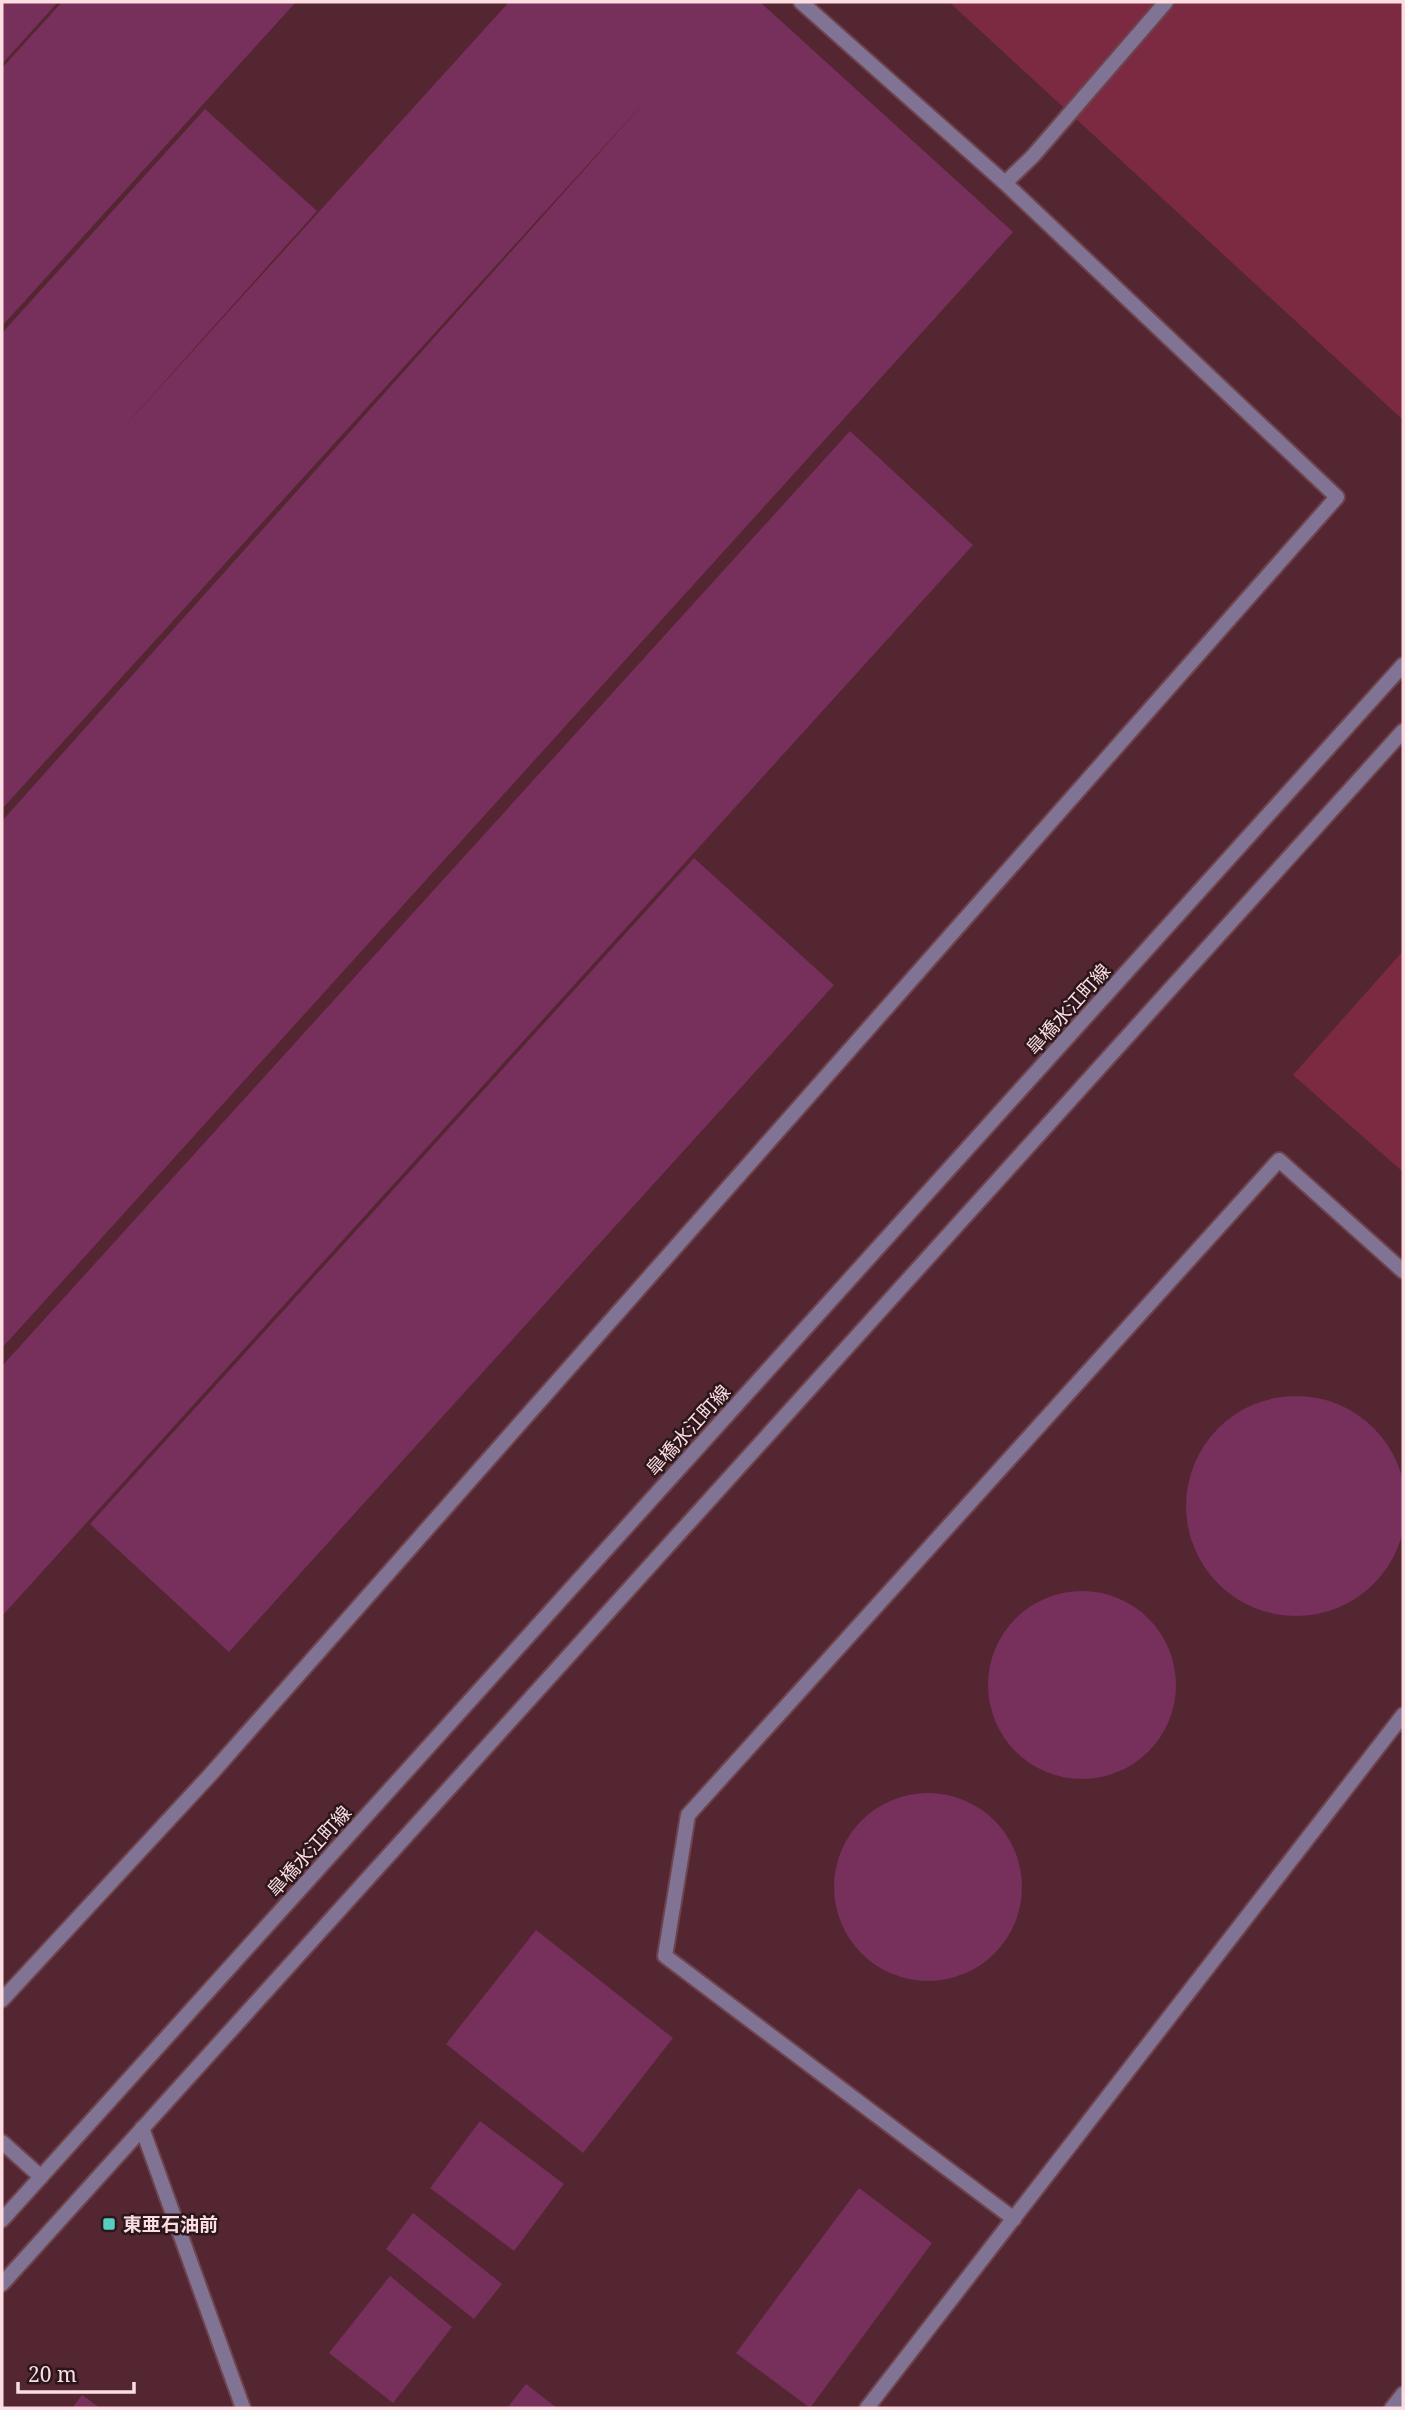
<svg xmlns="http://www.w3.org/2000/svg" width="1405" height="2410" font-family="'Noto Serif','Noto Sans JP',serif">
<rect width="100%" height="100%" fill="#532631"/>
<g fill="#7b2a41">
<path d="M 949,2 L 1403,2 L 1403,420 Z"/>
<path d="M 1403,951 L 1403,1172 L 1293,1075 Z"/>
</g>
<g fill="#772f5b">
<path d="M 2,2 L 58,2 L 2,64 Z"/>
<path d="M 62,2 L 296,2 L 2,326 L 2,68 Z"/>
<path d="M 509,2 L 760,2 L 1013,232 L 2,1348 L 2,821 L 651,95 L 2,809 L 2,333 L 205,109 L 317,211 L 114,438 Z"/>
<path d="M 850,431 L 973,545 L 2,1616 L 2,1366 Z"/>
<path d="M 694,858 L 834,985 L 229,1652 L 90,1524 Z"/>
<circle cx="1296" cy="1506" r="110"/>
<circle cx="1082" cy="1685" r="94"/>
<circle cx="928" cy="1887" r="94"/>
<path d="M 536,1930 L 673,2038 L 583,2153 L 446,2044 Z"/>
<path d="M 480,2121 L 564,2184 L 514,2251 L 430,2188 Z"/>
<path d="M 859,2188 L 932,2243 L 810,2408 L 736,2353 Z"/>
<path d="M 413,2213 L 502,2284 L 474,2319 L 386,2249 Z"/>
<path d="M 390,2276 L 452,2327 L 393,2403 L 329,2353 Z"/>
<path d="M 526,2384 L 557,2408 L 507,2408 Z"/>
<path d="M 82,2395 L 100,2408 L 72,2408 Z"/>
</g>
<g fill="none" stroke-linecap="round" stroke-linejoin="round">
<defs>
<g id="service">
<path d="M 1005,183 L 1033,156 L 1166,2"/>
<path d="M 2,2000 L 211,1774 L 1337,497 L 1005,183 L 801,2"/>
<path d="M 142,2128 L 243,2408"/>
<path d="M 2,2142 L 41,2177"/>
<path d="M 1014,2219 L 665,1956 L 688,1815 L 1279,1160 L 1403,1271"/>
<path d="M 867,2408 L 1403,1715"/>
<path d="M 1392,2408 L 1403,2394"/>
</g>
<g id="tertiary">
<path d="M 2,2220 L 1403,665"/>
<path d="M 2,2284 L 1403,731"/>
</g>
</defs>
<use href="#service" stroke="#6e434d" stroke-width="18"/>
<use href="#tertiary" stroke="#6e434d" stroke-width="18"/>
<use href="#service" stroke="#817393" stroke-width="14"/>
<use href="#tertiary" stroke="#817393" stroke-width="14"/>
</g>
<rect fill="#57cec1" stroke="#2b171b" stroke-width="2.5" x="102" y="2217" width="14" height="14" rx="3.5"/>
<g text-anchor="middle" stroke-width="5" stroke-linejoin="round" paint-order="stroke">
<g font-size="19" fill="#fbdde2" stroke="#2b171b">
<text transform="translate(1068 1009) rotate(-48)" y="7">皐橋水江町線</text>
<text transform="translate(688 1430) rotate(-48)" y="7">皐橋水江町線</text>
<text transform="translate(309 1851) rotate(-48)" y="7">皐橋水江町線</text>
</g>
<g font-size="19" font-weight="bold" fill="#fbdde2" stroke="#2b171b" text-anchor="start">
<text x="123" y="2231">東亜石油前</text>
</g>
</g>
<rect width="1405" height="2410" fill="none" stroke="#fbdde2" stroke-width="7"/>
<path d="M18 2382v10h116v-10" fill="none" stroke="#fbdde2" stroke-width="3.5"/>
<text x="28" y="2382" font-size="21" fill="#fbdde2" stroke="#2b171b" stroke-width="5" paint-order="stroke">20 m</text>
</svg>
